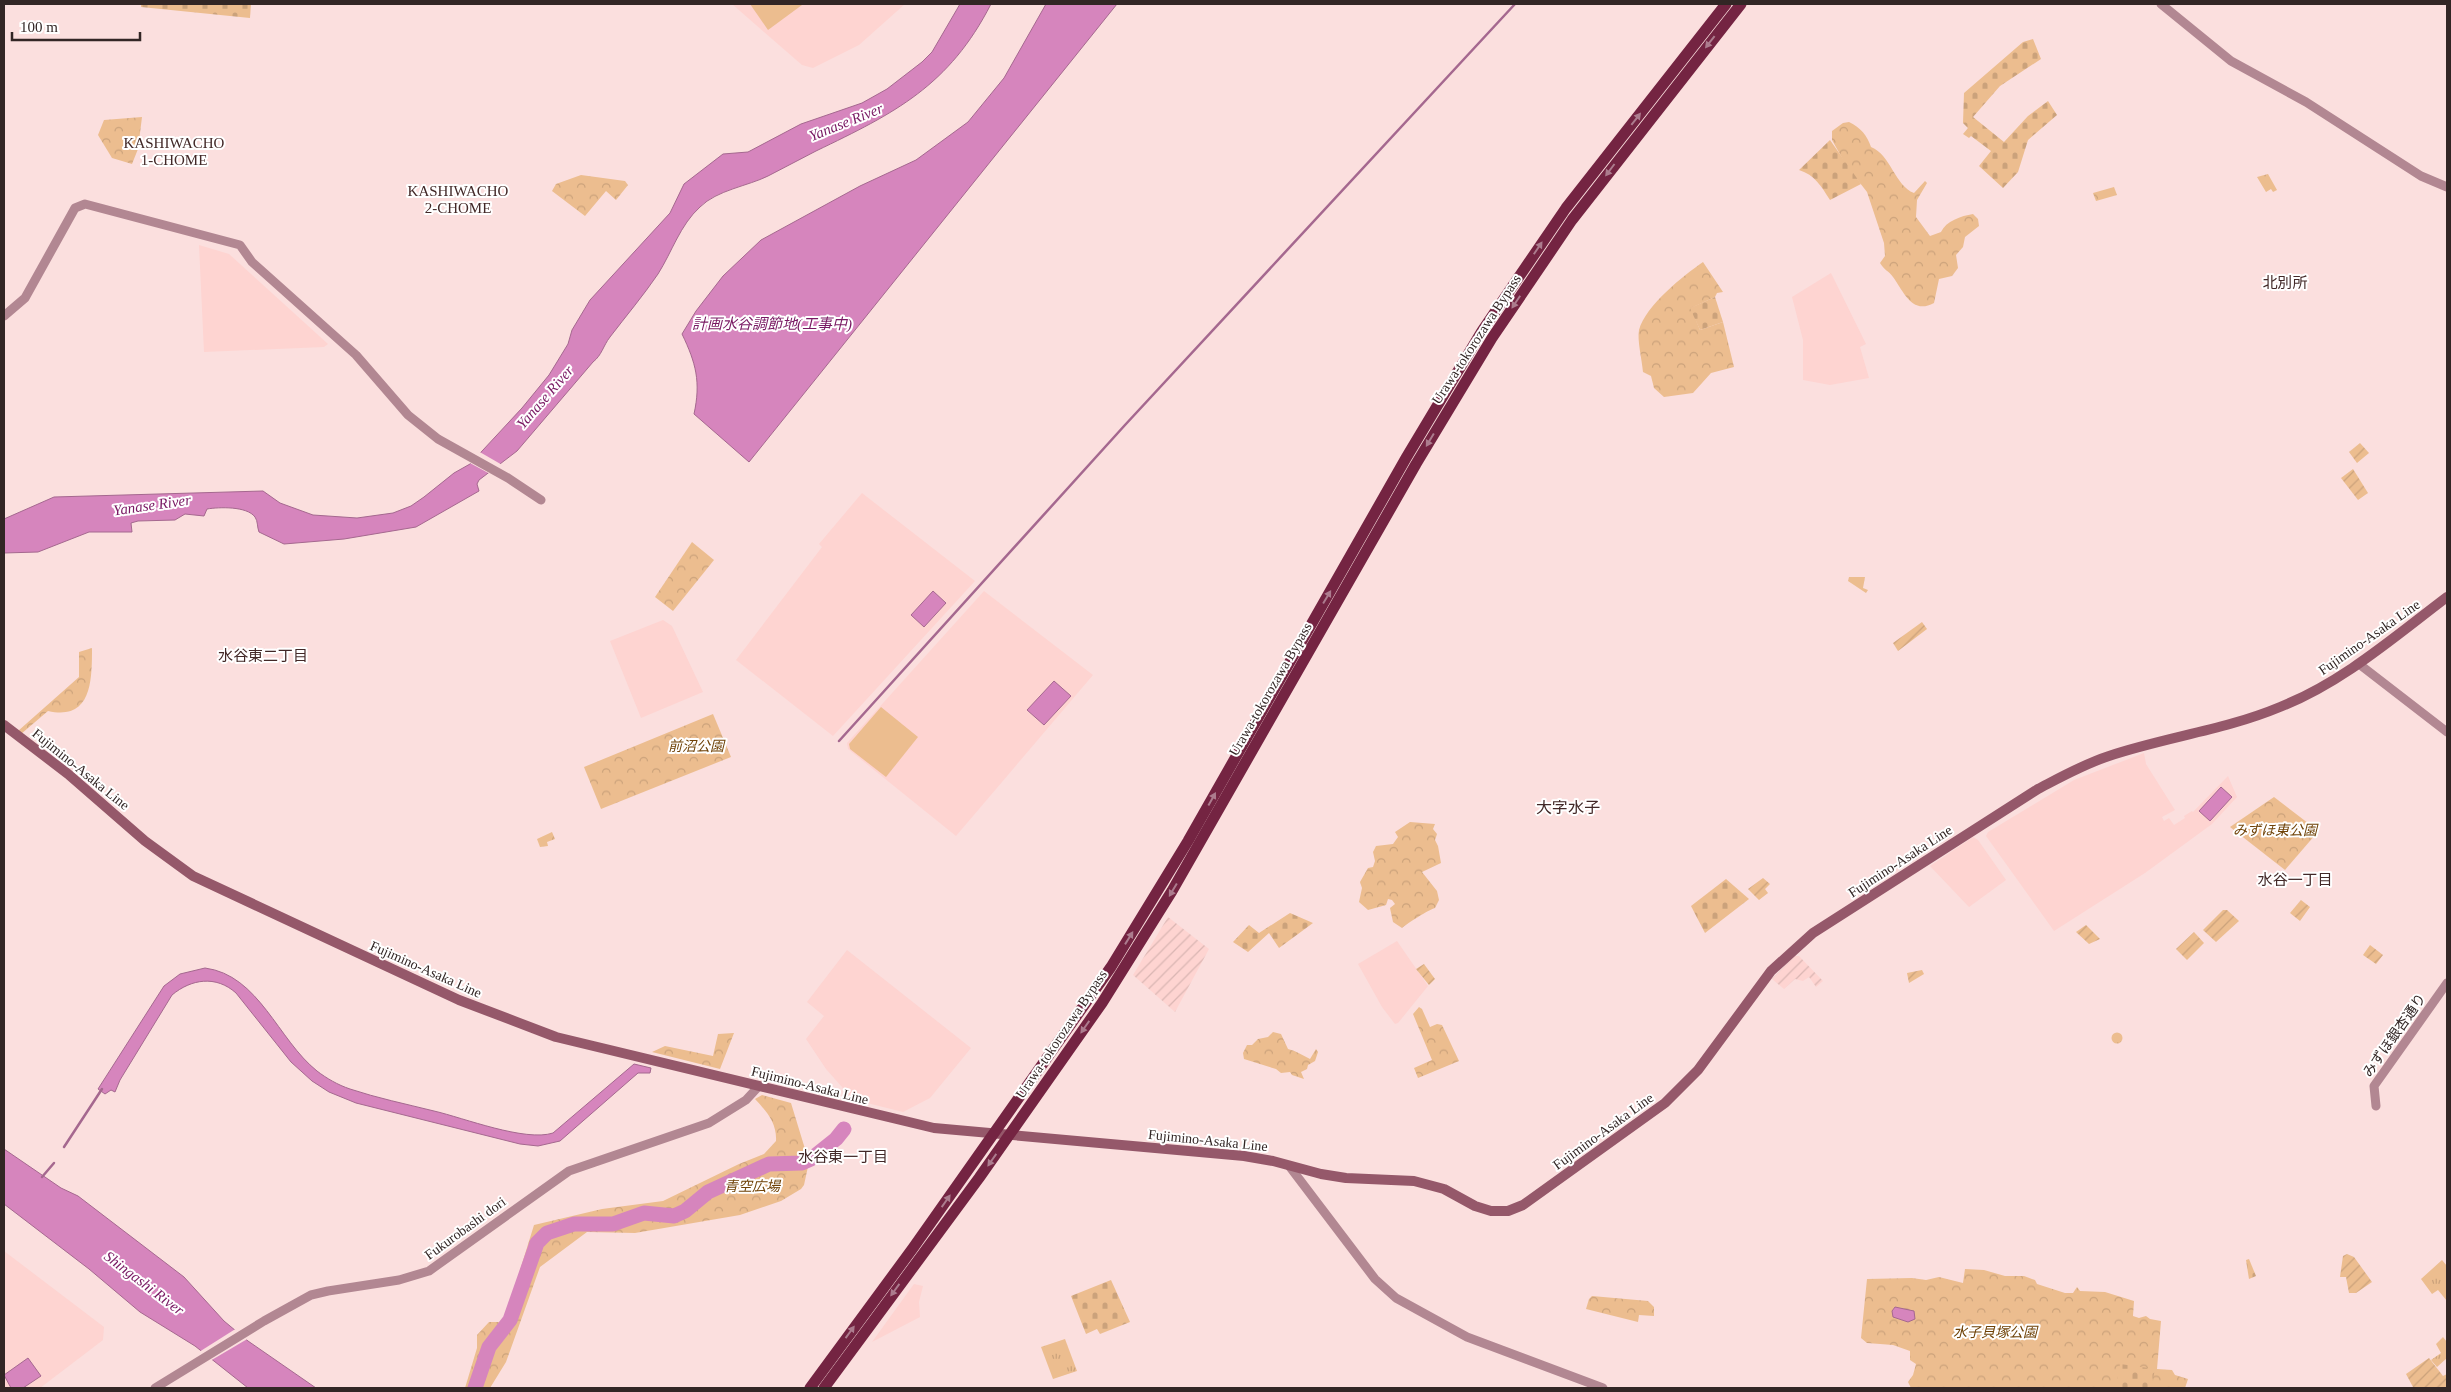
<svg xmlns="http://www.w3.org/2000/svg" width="2451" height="1392" font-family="'Times New Roman','Noto Sans JP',serif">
<defs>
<pattern id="industrial-furrows" width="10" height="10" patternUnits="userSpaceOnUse" patternTransform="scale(1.25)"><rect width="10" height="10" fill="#fed4d1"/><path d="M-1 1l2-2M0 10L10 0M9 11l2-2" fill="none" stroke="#dab6b3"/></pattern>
<pattern id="grass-tufts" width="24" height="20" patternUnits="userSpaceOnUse" patternTransform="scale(1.25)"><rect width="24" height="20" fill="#ecbd8f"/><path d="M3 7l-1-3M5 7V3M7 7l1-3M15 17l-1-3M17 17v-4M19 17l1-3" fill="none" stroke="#cba27b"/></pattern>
<pattern id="forest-crowns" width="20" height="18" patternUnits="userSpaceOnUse" patternTransform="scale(1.25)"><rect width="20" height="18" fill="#ecbd8f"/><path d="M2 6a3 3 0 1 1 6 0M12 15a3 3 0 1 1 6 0" fill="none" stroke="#cba27b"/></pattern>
<pattern id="cemetery-stones" width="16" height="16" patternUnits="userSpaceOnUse" patternTransform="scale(1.25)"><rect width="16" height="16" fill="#ecbd8f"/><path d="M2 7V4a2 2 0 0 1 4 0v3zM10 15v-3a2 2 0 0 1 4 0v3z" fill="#cba27b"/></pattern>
<pattern id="garden-furrows" width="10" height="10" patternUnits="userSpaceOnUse" patternTransform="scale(1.25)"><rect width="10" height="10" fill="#ecbd8f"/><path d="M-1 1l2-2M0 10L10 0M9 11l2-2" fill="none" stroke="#cba27b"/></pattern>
</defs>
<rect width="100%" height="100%" fill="#fbdfde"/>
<g fill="#fed4d1">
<path d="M 732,4 L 905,4 L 859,45 L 813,68 L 802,65 Z"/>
<path d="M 199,245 L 229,254 L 328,344 L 324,347 L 204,352 Z"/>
<path d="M 1831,273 L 1866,344 L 1860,347 L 1869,378 L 1830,385 L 1803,380 L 1803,340 L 1792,297 Z"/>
<path d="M 862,493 L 975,581 L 833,736 L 736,660 L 822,547 L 819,544 Z"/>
<path d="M 984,591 L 1093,675 L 956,836 L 848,749 L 847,743 Z"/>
<path d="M 663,620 L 672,626 L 703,692 L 641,718 L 610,641 Z"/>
<path d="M 2144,753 L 2146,764 L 2175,810 L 2162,817 L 2164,821 L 2169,818 L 2174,825 L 2185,818 L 2184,816 L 2192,811 L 2193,812 L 2228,776 L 2237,797 L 2212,824 L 2145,873 L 2054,931 L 1986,836 L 1988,832 L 2074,780 Z"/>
<path d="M 1973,837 L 1978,840 L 2006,880 L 1969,907 L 1930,866 Z"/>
<path d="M 1397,941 L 1428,986 L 1398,1023 L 1395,1024 L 1382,1007 L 1358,964 Z"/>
<path d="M 847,950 L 971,1048 L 930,1098 L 903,1112 L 871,1104 L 850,1096 L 826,1069 L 806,1039 L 824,1016 L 807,1002 Z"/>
<path d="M 4,1251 L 104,1327 L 103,1340 L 40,1388 L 4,1388 Z"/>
<path d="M 914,1284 L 923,1286 L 919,1302 L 920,1317 L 872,1342 Z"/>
</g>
<g fill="url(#industrial-furrows)">
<path d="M 1168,917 L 1209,949 L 1175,1012 L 1133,975 Z"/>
<path d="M 1795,956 L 1799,956 L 1823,981 L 1816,987 L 1809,977 L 1803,981 L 1795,979 L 1784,989 L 1772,979 Z"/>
</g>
<g fill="url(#grass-tufts)">
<circle cx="2117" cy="1038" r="5.5"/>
<path d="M 2442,1260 L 2447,1266 L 2447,1301 L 2438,1290 L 2432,1294 L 2421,1279 Z"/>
<path d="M 2443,1337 L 2447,1342 L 2447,1358 L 2437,1367 L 2431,1360 L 2441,1353 L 2436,1344 Z"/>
<path d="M 1065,1339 L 1077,1371 L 1053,1379 L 1041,1347 Z"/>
</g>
<g fill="url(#forest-crowns)">
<path d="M 142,117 L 138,149 L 132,164 L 112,158 L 98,135 L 104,120 Z"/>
<path d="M 1849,122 C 1861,128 1867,135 1871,147 C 1891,155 1895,186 1914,193 L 1925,181 L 1927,183 L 1917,200 L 1916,217 L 1930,236 L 1941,232 C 1946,221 1961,216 1973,214 L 1978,219 L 1979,226 L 1965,237 L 1963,247 L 1956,255 L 1958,268 L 1952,276 L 1939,279 L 1934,303 C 1912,315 1904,292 1893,277 C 1889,271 1884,270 1880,263 L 1885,256 L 1884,243 L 1867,192 L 1846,165 L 1832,140 L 1832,131 L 1843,123 Z"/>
<path d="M 2268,174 L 2277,190 L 2273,192 L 2271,189 L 2266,192 L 2257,177 Z"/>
<path d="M 581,175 L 625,181 L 628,185 L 616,200 L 606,191 L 585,216 L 552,191 L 556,184 Z"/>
<path d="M 2114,187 L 2117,195 L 2096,201 L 2093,193 Z"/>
<path d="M 1703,262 L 1723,292 L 1717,293 L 1715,297 L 1691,308 L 1700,330 L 1723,322 L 1734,367 L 1711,373 L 1693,393 L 1664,397 L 1654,388 L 1651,376 L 1643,372 C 1642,360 1637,340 1639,330 C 1646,305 1683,276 1703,262 Z"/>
<path d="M 692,542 L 714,560 L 673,611 L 655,597 Z"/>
<path d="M 1849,577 L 1865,577 L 1863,588 L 1868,590 L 1866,593 L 1848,581 Z"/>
<path d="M 92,648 C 92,680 92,721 48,711 L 21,734 L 18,731 L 79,677 L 79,652 Z"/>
<path d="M 713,714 L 731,757 L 601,809 L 584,767 Z"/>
<path d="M 2274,797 L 2317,830 L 2316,834 L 2285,870 L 2230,827 Z"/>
<path d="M 1410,822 L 1435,824 L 1433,829 L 1437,834 L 1435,840 L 1438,846 L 1441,863 L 1422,872 L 1437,891 L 1439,900 L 1435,908 C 1428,910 1408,923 1402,928 L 1393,922 L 1390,908 L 1395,904 L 1392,900 L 1388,899 L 1386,905 L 1368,910 L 1359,902 L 1362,888 L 1360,882 L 1368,868 L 1373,867 L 1375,861 L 1373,852 L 1376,846 L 1393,844 L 1398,837 L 1395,832 Z"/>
<path d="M 552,832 L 555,839 L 547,842 L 548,846 L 540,847 L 537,839 Z"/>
<path d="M 1419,1007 L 1422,1009 L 1430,1027 L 1437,1024 L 1442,1025 L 1459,1061 L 1418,1078 L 1414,1068 L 1432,1060 L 1413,1014 Z"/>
<path d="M 1273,1032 L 1281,1034 L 1288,1049 C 1296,1051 1302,1055 1310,1059 L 1316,1049 L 1318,1052 L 1315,1061 L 1308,1065 L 1307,1069 L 1301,1072 L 1304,1079 L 1292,1075 L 1290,1072 L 1281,1073 L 1276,1069 L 1244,1059 L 1243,1053 L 1247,1045 L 1252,1045 L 1258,1039 L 1268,1037 Z"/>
<path d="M 734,1033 L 720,1069 L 652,1052 L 665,1046 L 713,1056 L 718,1034 Z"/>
<path d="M 762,1095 L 791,1103 L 809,1162 L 804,1185 L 801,1189 L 781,1201 L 740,1215 L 635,1233 L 587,1232 L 540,1267 L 506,1362 L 490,1388 L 465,1388 L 477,1348 L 477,1335 L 489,1322 L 504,1322 L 534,1225 L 602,1209 L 663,1201 L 739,1164 L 764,1154 L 776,1141 C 777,1123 767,1112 755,1099 Z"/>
<path d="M 1965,1269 L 1984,1270 L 2005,1276 L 2024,1276 L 2035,1280 L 2037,1284 L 2065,1293 L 2073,1293 L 2077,1287 L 2080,1291 L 2105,1292 L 2134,1301 L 2133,1316 L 2139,1318 L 2146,1316 L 2150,1319 L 2161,1321 L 2157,1369 L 2172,1370 L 2175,1375 L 2188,1379 L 2185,1388 L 1911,1388 L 1908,1382 L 1913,1375 L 1916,1364 L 1910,1360 L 1910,1351 L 1893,1345 L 1867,1343 L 1861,1338 L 1867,1279 L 1912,1278 L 1926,1280 L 1939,1277 L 1963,1283 Z"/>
<path d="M 1592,1296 L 1648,1301 L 1654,1307 L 1654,1316 L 1639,1315 L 1638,1322 L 1586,1309 L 1589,1299 Z"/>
</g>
<g fill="url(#cemetery-stones)">
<path d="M 141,4 L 251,4 L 250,18 L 141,7 Z"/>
<path d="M 2033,39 L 2041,59 L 2000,86 L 1973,117 L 2004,142 L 2028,116 L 2048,101 L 2057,115 L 2028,140 L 2018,172 L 2003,188 L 1979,166 L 1991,151 L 1971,136 L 1969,138 L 1963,134 L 1968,128 L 1963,123 L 1964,93 L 2023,42 Z"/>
<path d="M 1830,140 L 1861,184 L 1830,200 C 1821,186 1815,175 1799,170 Z"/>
<path d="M 1715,297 L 1723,322 L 1700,330 L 1690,308 Z"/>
<path d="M 1726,879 L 1749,899 L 1705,933 L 1691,906 Z"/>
<path d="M 1290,913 L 1313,923 L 1279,948 L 1269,933 L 1248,952 L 1233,942 L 1249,925 L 1259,933 Z"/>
<path d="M 2249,1259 L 2256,1276 L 2249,1279 L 2246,1260 Z"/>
<path d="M 1111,1280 L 1130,1322 L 1100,1334 L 1097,1329 L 1086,1334 L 1071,1296 Z"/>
<path d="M 2120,1364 L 2155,1369 L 2151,1388 L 2116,1388 Z"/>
</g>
<g fill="url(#garden-furrows)">
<path d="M 2360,443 L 2369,453 L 2357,463 L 2349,452 Z"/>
<path d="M 2353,469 L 2368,493 L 2358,500 L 2341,478 Z"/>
<path d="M 1922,622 L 1927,629 L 1898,651 L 1893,643 Z"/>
<path d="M 1763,878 L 1770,884 L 1765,889 L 1768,893 L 1759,900 L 1748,889 Z"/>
<path d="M 2301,900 L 2310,907 L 2300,921 L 2290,913 Z"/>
<path d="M 2223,910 L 2227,910 L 2239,921 L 2216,942 L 2203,930 Z"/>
<path d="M 2086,925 L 2100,939 L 2089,944 L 2076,932 Z"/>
<path d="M 2194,932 L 2204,943 L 2187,960 L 2176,949 Z"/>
<path d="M 2370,945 L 2383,955 L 2376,964 L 2363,955 Z"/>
<path d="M 1424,964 L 1435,979 L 1429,985 L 1416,969 Z"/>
<path d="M 1922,970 L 1924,974 L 1909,983 L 1907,973 Z"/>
<path d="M 2347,1254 L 2354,1257 L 2372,1282 L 2356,1293 L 2349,1293 L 2346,1277 L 2340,1277 L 2343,1256 Z"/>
<path d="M 2429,1358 L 2443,1376 L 2447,1374 L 2447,1388 L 2413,1387 L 2406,1374 Z"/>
</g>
<g fill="#ecbd8f">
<path d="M 750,4 L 801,4 L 802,5 L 768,30 Z"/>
<path d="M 881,707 L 918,737 L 886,777 L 850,749 L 849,744 Z"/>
</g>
<g fill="#d685bd" stroke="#a5688f">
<path d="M 960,4 L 991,4 C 949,86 895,113 816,151 C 800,159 784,168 768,176 C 748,186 717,190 700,207 C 680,225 672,252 658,274 C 643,296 626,316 610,337 C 603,346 602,355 593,362 L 517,451 L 479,480 L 477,484 L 479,491 L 416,527 L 344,539 L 284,544 L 259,532 C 257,527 258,521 255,517 C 247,506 219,507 207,509 L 204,516 L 185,514 L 175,520 L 138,521 L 131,523 L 132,532 L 89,532 L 38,552 L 4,553 L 4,519 L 54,497 L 263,491 L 280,503 L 313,515 L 357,518 L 393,513 L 411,506 L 424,497 L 454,473 L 470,464 L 522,408 L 549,375 L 568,344 L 572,330 L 590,300 L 670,213 L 684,184 L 723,154 L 748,152 L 801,124 L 862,103 L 887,89 L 922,62 L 932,52 Z"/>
<path d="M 1046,4 L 1117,4 L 749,462 L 694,414 C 701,382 696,363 682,334 L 696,311 L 723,276 L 761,240 L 860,186 L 916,160 L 968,122 L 1004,78 Z"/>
<path d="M 933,591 L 946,603 L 924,627 L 911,615 Z"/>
<path d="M 1054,681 L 1071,696 L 1044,725 L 1027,710 Z"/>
<path d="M 2221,787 L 2232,797 L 2210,821 L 2199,811 Z"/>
<path d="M 205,968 C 259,975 278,1040 317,1071 C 326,1078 338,1085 350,1089 C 377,1098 406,1104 434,1111 C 464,1118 525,1142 553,1133 L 634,1064 L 651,1068 L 650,1073 L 638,1073 L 560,1141 L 538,1146 L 520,1144 L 356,1103 L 329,1092 L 312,1081 L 291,1062 L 236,993 C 216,975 191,979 172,995 L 120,1080 L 115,1092 L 111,1090 L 105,1094 L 98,1089 L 164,986 L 180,974 Z"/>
<path d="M 4,1149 L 61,1188 L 78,1196 L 184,1277 L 224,1321 L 248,1341 L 316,1388 L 248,1388 L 195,1346 L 140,1312 L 89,1269 L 4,1204 Z"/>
<path d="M 1895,1307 L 1914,1311 L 1915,1319 L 1908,1322 L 1893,1317 L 1892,1311 Z"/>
<path d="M 28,1358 L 41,1376 L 23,1388 L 11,1388 L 4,1375 Z"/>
</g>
<g fill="#fbdfde">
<path d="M 478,451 L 504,466 L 492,475 L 468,462 Z"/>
<path d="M 237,1328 L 249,1338 L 210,1361 L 199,1352 Z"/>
</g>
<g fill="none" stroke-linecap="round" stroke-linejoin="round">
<g stroke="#a5688f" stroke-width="2.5">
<path d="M 839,741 L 1125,425 L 1515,4"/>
<path d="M 64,1147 L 102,1089"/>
<path d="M 42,1177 L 54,1163"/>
</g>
<path stroke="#d685bd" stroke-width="15" d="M 475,1388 L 489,1347 L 510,1320 L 537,1243 L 547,1233 L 574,1224 L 613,1224 L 644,1213 L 674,1216 L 685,1211 L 708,1192 L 769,1164 L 802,1163 L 811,1159 L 836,1139 L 844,1129"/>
<g stroke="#b28792" stroke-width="9">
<path d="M 2161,4 L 2231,61 L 2306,102 L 2421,176 L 2447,187"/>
<path d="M 4,316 L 25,298 L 75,208 L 85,204 L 240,245 L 252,262 L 356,355 L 408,415 L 438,439 L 508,478 L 541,500"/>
<path d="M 2359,664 L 2447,732"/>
<path d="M 2376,1106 L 2374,1086 L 2447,983"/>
<path d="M 1290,1167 L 1375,1279 L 1396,1298 L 1467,1337 L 1603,1388"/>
<path d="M 155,1388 L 264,1321 L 311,1295 L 328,1291 L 399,1280 L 429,1271 L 569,1171 L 709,1123 L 746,1100 L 758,1087"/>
</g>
<path stroke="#95586a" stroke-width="10" d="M 4,725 L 68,774 L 145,841 L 193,876 L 459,1000 L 556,1037 L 934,1128 L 1244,1156 L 1273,1161 L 1321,1174 L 1346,1178 L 1414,1181 L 1444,1189 L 1475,1206 L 1491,1211 L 1508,1211 L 1523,1205 L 1665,1103 L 1698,1070 L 1771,971 L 1813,933 L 2038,789 C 2061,777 2084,764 2109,756 C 2166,737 2225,730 2280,707 C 2343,682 2394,637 2447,597"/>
<g stroke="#742442" stroke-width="11">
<path d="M 810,1388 L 913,1248 L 1111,967 L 1188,841 L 1406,458 L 1482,331 L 1566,208 L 1726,4"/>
<path d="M 824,1388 L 979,1178 L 1102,1003 L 1172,891 L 1416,464 L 1492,338 L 1572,220 L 1741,4"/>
</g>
</g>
<defs><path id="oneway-solid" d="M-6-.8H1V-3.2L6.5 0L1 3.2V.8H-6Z" transform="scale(1.25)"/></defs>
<g fill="#ac7c8e">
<use href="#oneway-solid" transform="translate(1710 42) rotate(128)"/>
<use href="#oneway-solid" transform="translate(1636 119) rotate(-52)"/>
<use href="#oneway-solid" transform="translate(1610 170) rotate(127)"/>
<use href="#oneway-solid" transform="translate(1538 248) rotate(-56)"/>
<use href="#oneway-solid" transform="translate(1516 302) rotate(124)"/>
<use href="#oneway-solid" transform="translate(1430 440) rotate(121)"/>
<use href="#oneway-solid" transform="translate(1327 597) rotate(-59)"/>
<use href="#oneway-solid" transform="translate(1212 799) rotate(-61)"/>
<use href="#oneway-solid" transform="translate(1173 890) rotate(121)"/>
<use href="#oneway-solid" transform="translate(1129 938) rotate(-58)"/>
<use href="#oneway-solid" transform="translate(1085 1027) rotate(125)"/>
<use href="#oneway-solid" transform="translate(992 1160) rotate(125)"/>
<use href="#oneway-solid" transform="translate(946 1201) rotate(-55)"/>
<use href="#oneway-solid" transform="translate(895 1290) rotate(126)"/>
<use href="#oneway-solid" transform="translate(850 1332) rotate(-54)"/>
</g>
<g text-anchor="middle" stroke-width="4" stroke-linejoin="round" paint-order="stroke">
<g font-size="14" fill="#322625" stroke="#fff">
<text transform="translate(1476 339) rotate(-57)" y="5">Urawa-tokorozawa Bypass</text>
<text transform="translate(2369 637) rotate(-35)" y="5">Fujimino-Asaka Line</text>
<text transform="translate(1270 689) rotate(-60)" y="5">Urawa-tokorozawa Bypass</text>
<text transform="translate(81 769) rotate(39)" y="5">Fujimino-Asaka Line</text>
<text transform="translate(1900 861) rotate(-33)" y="5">Fujimino-Asaka Line</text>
<text transform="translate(426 969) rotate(24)" y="5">Fujimino-Asaka Line</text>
<text transform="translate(1061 1034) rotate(-56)" y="5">Urawa-tokorozawa Bypass</text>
<text transform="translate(2394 1035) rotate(-55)" y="5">みずほ銀杏通り</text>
<text transform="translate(810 1085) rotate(14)" y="5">Fujimino-Asaka Line</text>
<text transform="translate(1603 1131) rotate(-36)" y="5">Fujimino-Asaka Line</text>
<text transform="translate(1208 1140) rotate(6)" y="5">Fujimino-Asaka Line</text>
<text transform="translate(465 1228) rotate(-36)" y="5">Fukurobashi dori</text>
</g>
<g font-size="14" font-style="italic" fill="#6f4207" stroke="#fff">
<text x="696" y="751">前沼公園</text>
<text x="2275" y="835">みずほ東公園</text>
<text x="752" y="1191">青空広場</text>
<text x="1995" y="1337">水子貝塚公園</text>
</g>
<g font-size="15" font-style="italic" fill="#781862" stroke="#fff">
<text transform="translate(846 122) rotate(-22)" y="5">Yanase River</text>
<text x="772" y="329">計画水谷調節地(工事中)</text>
<text transform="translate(545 397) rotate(-49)" y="5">Yanase River</text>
<text transform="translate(152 505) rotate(-8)" y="5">Yanase River</text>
<text transform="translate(144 1283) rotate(37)" y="5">Shingashi River</text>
</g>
<g font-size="15" fill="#422827" stroke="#fff">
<text x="174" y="148">KASHIWACHO<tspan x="174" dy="17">1-CHOME</tspan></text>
<text x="458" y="196">KASHIWACHO<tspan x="458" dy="17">2-CHOME</tspan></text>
<text x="2285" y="288">北別所</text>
<text x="263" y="661">水谷東二丁目</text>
<text x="2295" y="885">水谷一丁目</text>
<text x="843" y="1162">水谷東一丁目</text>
</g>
<g font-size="16" fill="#422827" stroke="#fff">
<text x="1568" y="813">大字水子</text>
</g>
</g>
<rect width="2451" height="1392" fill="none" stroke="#322625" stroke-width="10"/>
<path d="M12 32v8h128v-8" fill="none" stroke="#322625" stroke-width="2.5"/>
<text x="20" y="32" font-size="15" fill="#322625" stroke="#ffffff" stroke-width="4" paint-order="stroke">100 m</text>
</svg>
